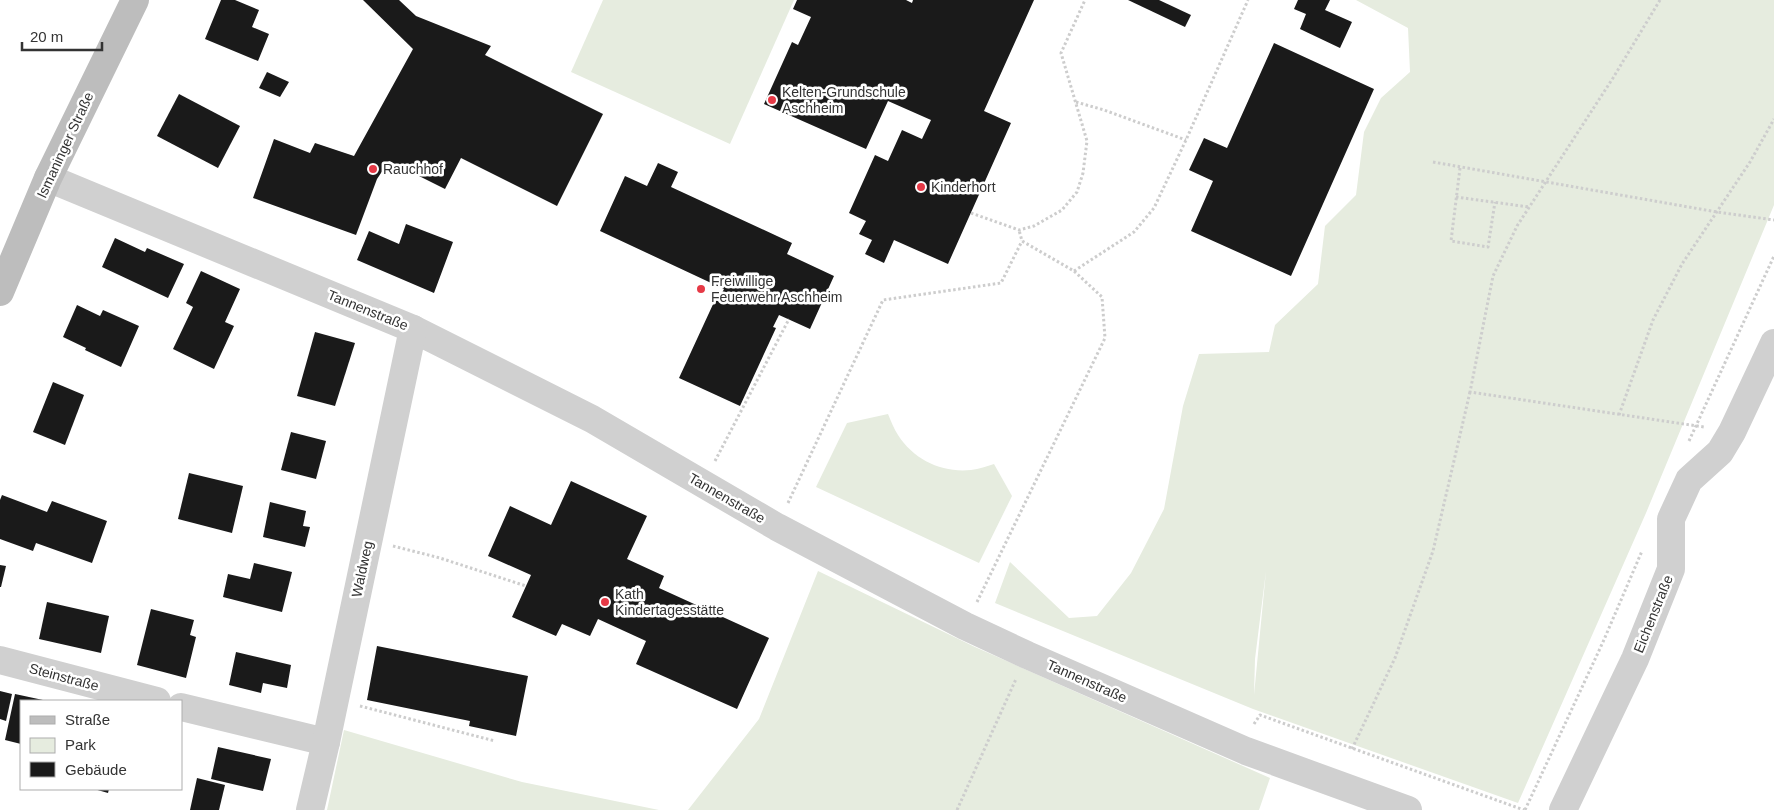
<svg xmlns="http://www.w3.org/2000/svg" width="1774" height="810" font-family="Helvetica,sans-serif">
<rect width="100%" height="100%" fill="#fff"/>
<g fill="#e6ecdf" fill-rule="evenodd">
<path d="M 603,0 L 794,0 L 730,144 L 571,72 Z"/>
<path d="M 1356,0 L 1774,0 L 1774,205 L 1646,513 L 1518,803 L 1253,709 L 995,603 L 1010,562 L 1069,618 L 1097,616 L 1131,573 L 1164,509 L 1183,406 L 1199,354 L 1269,352 L 1275,325 L 1318,284 L 1325,226 L 1356,195 L 1364,132 L 1381,98 L 1410,72 L 1408,28 ZM 1266,571 L 1254,695 L 1255,659 Z"/>
<path d="M 888,414 C 891,421 894,429 898,435 C 914,460 942,473 971,470 C 979,469 987,466 994,464 L 1012,496 L 979,563 L 816,487 L 847,423 Z"/>
<path d="M 818,571 L 975,647 L 1270,778 L 1259,810 L 688,810 L 759,719 Z"/>
<path d="M 344,730 L 522,782 L 659,810 L 327,810 Z"/>
</g>
<g fill="#1a1a1a">
<path d="M 221,0 L 235,0 L 259,10 L 252,27 L 269,34 L 258,61 L 205,39 Z"/>
<path d="M 363,0 L 399,0 L 416,16 L 491,46 L 485,55 L 603,114 L 557,206 L 461,158 L 445,189 L 389,161 L 377,179 L 356,235 L 253,198 L 274,139 L 310,153 L 315,143 L 354,156 L 413,49 Z"/>
<path d="M 797,0 L 906,0 L 912,3 L 913,0 L 1034,0 L 984,111 L 1011,123 L 948,264 L 894,240 L 884,263 L 865,254 L 872,240 L 859,234 L 866,221 L 849,213 L 875,155 L 888,161 L 902,130 L 922,139 L 931,120 L 888,101 L 866,149 L 764,104 L 792,42 L 798,45 L 811,17 L 793,9 Z"/>
<path d="M 1128,0 L 1159,0 L 1191,15 L 1185,27 Z"/>
<path d="M 1298,0 L 1330,0 L 1325,10 L 1352,22 L 1340,48 L 1300,29 L 1306,14 L 1294,9 Z"/>
<path d="M 1274,43 L 1374,89 L 1291,276 L 1191,231 L 1213,181 L 1189,170 L 1204,138 L 1227,148 Z"/>
<path d="M 267,72 L 289,82 L 280,97 L 259,88 Z"/>
<path d="M 179,94 L 240,126 L 218,168 L 157,136 Z"/>
<path d="M 658,163 L 678,172 L 671,187 L 792,243 L 787,254 L 834,276 L 810,329 L 779,315 L 773,327 L 776,328 L 740,406 L 679,378 L 715,300 L 718,301 L 724,289 L 600,231 L 625,176 L 647,186 Z"/>
<path d="M 406,224 L 453,242 L 434,293 L 357,260 L 369,231 L 399,244 Z"/>
<path d="M 115,238 L 145,252 L 147,248 L 184,264 L 168,298 L 102,267 Z"/>
<path d="M 201,271 L 240,289 L 225,322 L 234,326 L 214,369 L 173,349 L 193,307 L 186,303 Z"/>
<path d="M 77,305 L 100,316 L 103,310 L 139,326 L 121,367 L 85,350 L 86,348 L 63,337 Z"/>
<path d="M 315,332 L 355,343 L 335,406 L 297,396 Z"/>
<path d="M 53,382 L 84,395 L 65,445 L 33,432 Z"/>
<path d="M 291,432 L 326,441 L 316,479 L 281,470 Z"/>
<path d="M 189,473 L 243,486 L 232,533 L 178,519 Z"/>
<path d="M 571,481 L 647,516 L 627,559 L 664,576 L 659,588 L 769,638 L 737,709 L 636,664 L 646,641 L 598,619 L 590,636 L 562,624 L 556,636 L 512,617 L 531,575 L 488,556 L 510,506 L 551,525 Z"/>
<path d="M 2,495 L 47,512 L 52,501 L 107,521 L 92,563 L 36,543 L 33,551 L 0,539 L 0,500 Z"/>
<path d="M 270,502 L 306,511 L 303,526 L 310,527 L 305,547 L 263,537 Z"/>
<path d="M 254,563 L 292,572 L 282,612 L 223,597 L 228,574 L 250,579 Z"/>
<path d="M 0,565 L 6,566 L 1,587 L 0,587 Z"/>
<path d="M 47,602 L 109,616 L 101,653 L 39,639 Z"/>
<path d="M 151,609 L 194,620 L 190,635 L 196,637 L 186,678 L 137,665 Z"/>
<path d="M 377,646 L 528,676 L 516,736 L 469,726 L 470,721 L 367,700 Z"/>
<path d="M 236,652 L 291,665 L 287,688 L 263,683 L 261,693 L 229,685 Z"/>
<path d="M 0,691 L 12,694 L 6,721 L 0,719 Z"/>
<path d="M 15,694 L 43,700 L 21,701 L 21,744 L 5,740 Z"/>
<path d="M 218,747 L 271,759 L 263,791 L 211,779 Z"/>
<path d="M 197,778 L 225,785 L 219,810 L 190,810 Z"/>
<path d="M 94,789 L 109,789 L 108,793 Z"/>
</g>
<g fill="none" stroke-linecap="round" stroke-linejoin="round">
<g stroke="#cdcdcd" stroke-width="3" stroke-dasharray="2.5 2.5" stroke-linecap="butt">
<path d="M 1660,0 L 1613,78 L 1517,226 L 1493,276 L 1470,392 L 1704,427"/>
<path d="M 1076,102 L 1104,110 L 1186,140"/>
<path d="M 1433,162 L 1717,212 L 1774,220"/>
<path d="M 1460,168 L 1451,241 L 1488,247 L 1495,202"/>
<path d="M 1456,197 L 1529,207"/>
<path d="M 971,213 L 1019,230 L 1034,226 L 1062,210 L 1077,192 L 1083,173 L 1087,141 L 1061,53 L 1085,0"/>
<path d="M 1074,271 L 1134,232 L 1154,208 L 1186,140 L 1248,0"/>
<path d="M 1619,415 L 1653,320 L 1682,264 L 1750,162 L 1774,119"/>
<path d="M 1689,441 L 1774,256"/>
<path d="M 715,461 L 789,319"/>
<path d="M 788,503 L 883,300 L 1001,283 L 1022,241"/>
<path d="M 393,546 L 440,558 L 526,586"/>
<path d="M 977,602 L 1105,338 L 1102,297 L 1074,271 L 1022,241 L 1019,230"/>
<path d="M 360,706 L 495,741"/>
<path d="M 1254,724 L 1260,715 L 1524,810"/>
<path d="M 1352,749 L 1395,658 L 1433,551 L 1470,392"/>
<path d="M 957,810 L 1016,679"/>
<path d="M 1525,810 L 1603,642 L 1642,551"/>
</g>
<g stroke="#d0d0d0" stroke-width="28">
<path d="M 48,178 L 413,329 L 592,419 L 777,527 L 965,626 L 1027,655 L 1246,751 L 1408,810"/>
<path d="M 0,660 L 157,701"/>
<path d="M 181,707 L 326,742"/>
<path d="M 310,810 L 326,742 L 413,329"/>
<path d="M 1563,810 L 1635,659 L 1671,569 L 1671,519 L 1689,480 L 1720,452 L 1732,432 L 1774,343"/>
</g>
<path stroke="#bdbdbd" stroke-width="28" d="M 0,292 L 48,178 L 135,0"/>
</g>
<g fill="#e63946" stroke="#fff" stroke-width="2">
<circle cx="772" cy="100" r="5"/>
<circle cx="373" cy="169" r="5"/>
<circle cx="921" cy="187" r="5"/>
<circle cx="701" cy="289" r="5"/>
<circle cx="605" cy="602" r="5"/>
</g>
<g text-anchor="middle" stroke-width="5" stroke-linejoin="round" paint-order="stroke">
<g font-size="14" fill="#333" stroke="#fff" text-anchor="start">
<text x="782" y="97">Kelten-Grundschule<tspan x="782" dy="16">Aschheim</tspan></text>
<text x="383" y="174">Rauchhof</text>
<text x="931" y="192">Kinderhort</text>
<text x="711" y="286">Freiwillige<tspan x="711" dy="16">Feuerwehr Aschheim</tspan></text>
<text x="615" y="599">Kath<tspan x="615" dy="16">Kindertagesstätte</tspan></text>
</g>
<g font-size="14" fill="#333" stroke="#fff">
<text transform="translate(65 145) rotate(-65)" y="5">Ismaninger Straße</text>
<text transform="translate(368 310) rotate(22)" y="5">Tannenstraße</text>
<text transform="translate(727 498) rotate(30)" y="5">Tannenstraße</text>
<text transform="translate(362 569) rotate(-78)" y="5">Waldweg</text>
<text transform="translate(1653 614) rotate(-68)" y="5">Eichenstraße</text>
<text transform="translate(64 677) rotate(15)" y="5">Steinstraße</text>
<text transform="translate(1087 681) rotate(24)" y="5">Tannenstraße</text>
</g>
</g>
<rect x="20" y="700" width="162" height="90" fill="#ffffff" stroke="#adadad"/>
<rect x="30" y="716" width="25" height="8" fill="#bdbdbd" stroke="#adadad"/>
<text x="65" y="725" font-size="15" fill="#333333">Straße</text>
<rect x="30" y="738" width="25" height="15" fill="#e6ecdf" stroke="#adadad"/>
<text x="65" y="750" font-size="15" fill="#333333">Park</text>
<rect x="30" y="762" width="25" height="15" fill="#1a1a1a" stroke="#adadad"/>
<text x="65" y="775" font-size="15" fill="#333333">Gebäude</text>
<path d="M22 42v8h80v-8" fill="none" stroke="#333333" stroke-width="2.5"/>
<text x="30" y="42" font-size="15" fill="#333333" stroke="#ffffff" stroke-width="4" paint-order="stroke">20 m</text>
</svg>
